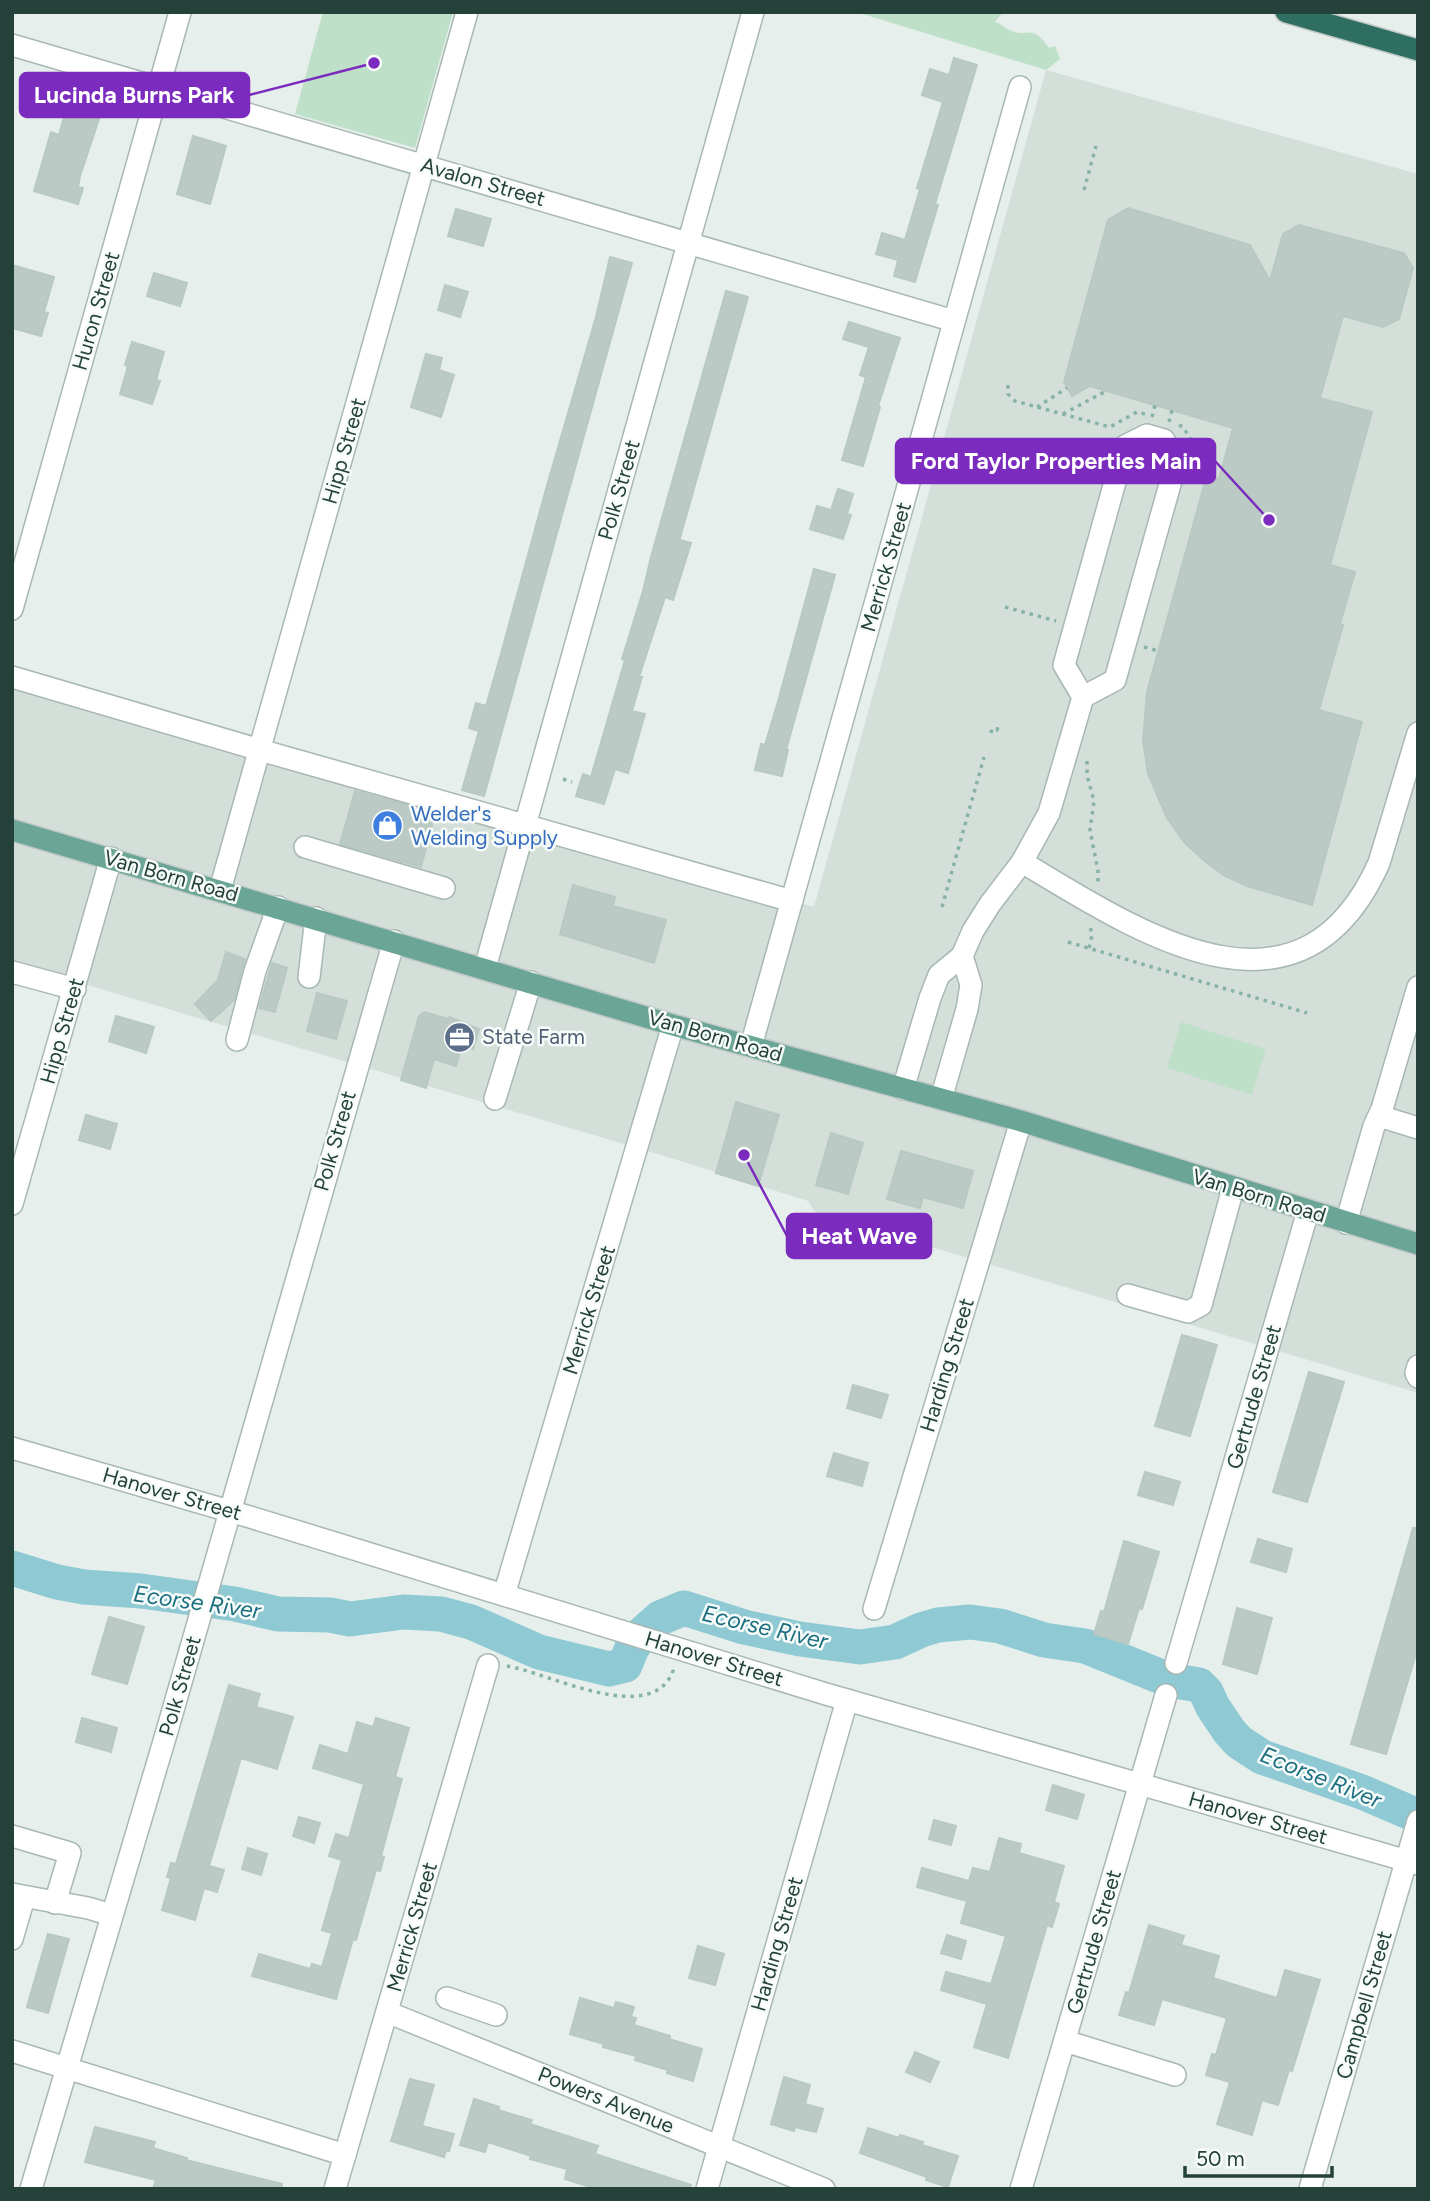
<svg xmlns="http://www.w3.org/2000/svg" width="1430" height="2201" font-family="Figtree,sans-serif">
<rect width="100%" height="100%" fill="#e6efeb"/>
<path fill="#d4dfda" d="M 1046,70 L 1418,174 L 1418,1393 L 815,1212 L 808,1201 L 661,1155 L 87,985 L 75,989 L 12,982 L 12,677 L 814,907 Z"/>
<g fill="#bfe0c8">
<path d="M 323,12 L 453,12 L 415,148 L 295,114 Z"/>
<path d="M 856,12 L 1003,12 L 995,22 C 1002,24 1004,28 1010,30 C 1029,40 1030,21 1049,48 L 1055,46 L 1060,59 L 1046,70 Z"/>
<path d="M 1181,1022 L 1266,1049 L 1252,1095 L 1167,1068 Z"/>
</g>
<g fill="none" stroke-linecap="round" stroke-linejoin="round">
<path stroke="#8ec9d4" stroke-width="35" d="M 12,1568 L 57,1582 L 84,1587 L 141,1591 L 235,1604 L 278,1614 L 330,1615 L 350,1619 L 404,1612 L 441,1614 L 471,1622 L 539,1652 L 609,1669 L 625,1665 L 632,1648 L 643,1633 L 660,1618 L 684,1608 L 744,1627 L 800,1639 L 860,1647 L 895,1642 L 921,1630 L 938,1625 L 970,1622 L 1000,1626 L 1044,1640 L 1085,1646 L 1169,1680 L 1199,1685 L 1206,1692 L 1213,1707 L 1229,1731 L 1239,1742 L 1262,1757 L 1362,1792 L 1418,1816"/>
</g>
<g fill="#bbcac4" stroke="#b8c9c2" stroke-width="2">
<path d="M 954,58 L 977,65 L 935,204 L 938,205 L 915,282 L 894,276 L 898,260 L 876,254 L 882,233 L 905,240 L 920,189 L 917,188 L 943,102 L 922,95 L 930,69 L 949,75 Z"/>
<path d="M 69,100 L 102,110 L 80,176 L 78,187 L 83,188 L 78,204 L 34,191 L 51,132 L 59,135 Z"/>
<path d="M 193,136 L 226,146 L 210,204 L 177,194 Z"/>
<path d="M 1128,208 L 1250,245 L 1270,281 L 1283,234 L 1299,225 L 1404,253 L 1413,268 L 1399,319 L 1383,327 L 1343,316 L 1320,398 L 1372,412 L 1330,565 L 1355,572 L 1340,624 L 1343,625 L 1319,710 L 1362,722 L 1312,905 L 1247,886 L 1225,876 L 1206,862 L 1185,843 L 1167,818 L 1148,774 L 1143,740 L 1147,692 L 1207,475 L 1219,479 L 1233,428 L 1090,386 L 1072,396 L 1064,382 L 1108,220 Z"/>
<path d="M 456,209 L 491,219 L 483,246 L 448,236 Z"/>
<path d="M 610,257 L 632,263 L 484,796 L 462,790 L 479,731 L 469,728 L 476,703 L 486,706 L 499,661 L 546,489 L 596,317 Z"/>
<path d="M 12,265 L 54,277 L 44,312 L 48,313 L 41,336 L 12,328 Z"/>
<path d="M 154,273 L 187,283 L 180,306 L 147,296 Z"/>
<path d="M 445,285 L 468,292 L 460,317 L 438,310 Z"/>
<path d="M 726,291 L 748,297 L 680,538 L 680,540 L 691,543 L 673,600 L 665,597 L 639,677 L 642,677 L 632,711 L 645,714 L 628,773 L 615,769 L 604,804 L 576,796 L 583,774 L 591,777 L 625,660 L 622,659 L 643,591 L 651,557 Z"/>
<path d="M 849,322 L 900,338 L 878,406 L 880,407 L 863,466 L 842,460 L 866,377 L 860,375 L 869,347 L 843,339 Z"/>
<path d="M 132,342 L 164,352 L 156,380 L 160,381 L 152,404 L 120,394 L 128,366 L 125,365 Z"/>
<path d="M 426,354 L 442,358 L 439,370 L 454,375 L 441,417 L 411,407 Z"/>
<path d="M 838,489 L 853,494 L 847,514 L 851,515 L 843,539 L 810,529 L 817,506 L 831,510 Z"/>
<path d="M 814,569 L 835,575 L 786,750 L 788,750 L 782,776 L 755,770 L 761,744 L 765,745 L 779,698 Z"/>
<path d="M 355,791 L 435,813 L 421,867 L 340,844 Z"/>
<path d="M 573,885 L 615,897 L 613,906 L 666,920 L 654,963 L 560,934 Z"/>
<path d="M 226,952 L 245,959 L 234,1000 L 211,1021 L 195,1004 L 218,980 Z"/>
<path d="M 272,963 L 287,968 L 275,1012 L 259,1008 Z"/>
<path d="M 317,993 L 347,1001 L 336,1039 L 307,1031 Z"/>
<path d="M 424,1012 L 448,1019 L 449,1017 L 479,1029 L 473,1049 L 462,1045 L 456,1066 L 434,1059 L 426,1088 L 401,1080 L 419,1016 Z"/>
<path d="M 116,1016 L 154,1027 L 146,1053 L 109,1041 Z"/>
<path d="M 736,1102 L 779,1115 L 758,1186 L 716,1173 Z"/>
<path d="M 86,1115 L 117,1124 L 110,1149 L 79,1140 Z"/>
<path d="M 831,1133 L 863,1143 L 848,1194 L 816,1185 Z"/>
<path d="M 901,1151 L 973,1171 L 963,1208 L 923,1197 L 920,1208 L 887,1199 Z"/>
<path d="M 1182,1335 L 1217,1345 L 1190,1436 L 1155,1426 Z"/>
<path d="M 1309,1372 L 1344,1382 L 1307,1502 L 1273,1492 Z"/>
<path d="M 853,1385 L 888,1395 L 881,1418 L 847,1408 Z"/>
<path d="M 834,1453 L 868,1463 L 862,1486 L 827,1476 Z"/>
<path d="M 1145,1472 L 1180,1482 L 1173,1505 L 1138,1495 Z"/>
<path d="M 1413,1528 L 1418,1528 L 1418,1647 L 1386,1754 L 1351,1744 Z"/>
<path d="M 1258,1539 L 1292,1549 L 1286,1572 L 1251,1562 Z"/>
<path d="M 1124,1541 L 1159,1552 L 1142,1609 L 1139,1608 L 1128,1644 L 1094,1634 L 1101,1611 L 1104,1612 Z"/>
<path d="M 1237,1608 L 1272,1618 L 1257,1674 L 1223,1664 Z"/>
<path d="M 109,1617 L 144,1627 L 127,1684 L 92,1674 Z"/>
<path d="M 229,1685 L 260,1694 L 256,1707 L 293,1717 L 277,1769 L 241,1758 L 209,1866 L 224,1870 L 217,1892 L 204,1888 L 195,1920 L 162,1910 L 171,1878 L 167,1877 L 171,1863 L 176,1864 Z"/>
<path d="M 82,1718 L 117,1728 L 111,1752 L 76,1742 Z"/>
<path d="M 376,1718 L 409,1728 L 395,1777 L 402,1779 L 381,1856 L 384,1857 L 380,1871 L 376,1870 L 356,1940 L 353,1939 L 336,1999 L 252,1976 L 259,1954 L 310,1969 L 312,1964 L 322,1967 L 332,1933 L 322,1930 L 342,1860 L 329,1856 L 336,1834 L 349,1838 L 364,1784 L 313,1768 L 320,1745 L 348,1754 L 357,1722 L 373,1727 Z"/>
<path d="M 1053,1785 L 1084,1795 L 1077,1819 L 1046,1810 Z"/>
<path d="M 299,1817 L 320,1823 L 314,1843 L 293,1836 Z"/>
<path d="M 934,1820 L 956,1826 L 951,1845 L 929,1839 Z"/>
<path d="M 999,1838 L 1021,1844 L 1019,1853 L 1064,1866 L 1054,1902 L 1059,1904 L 1052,1927 L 1047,1925 L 1008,2058 L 974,2047 L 987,2004 L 941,1990 L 946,1972 L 991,1984 L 1006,1936 L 961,1923 L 967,1901 L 917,1887 L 922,1868 L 969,1881 L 973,1868 L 990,1872 Z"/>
<path d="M 248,1848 L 267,1854 L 261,1875 L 242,1869 Z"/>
<path d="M 1149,1925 L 1184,1936 L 1181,1945 L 1219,1956 L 1213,1978 L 1277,1998 L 1285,1970 L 1320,1980 L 1292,2071 L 1289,2070 L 1278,2105 L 1262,2100 L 1252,2135 L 1217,2124 L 1230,2082 L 1206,2075 L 1212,2054 L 1216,2055 L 1227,2018 L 1162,1999 L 1154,2025 L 1119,2015 L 1126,1992 L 1129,1993 Z"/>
<path d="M 48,1934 L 69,1939 L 48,2013 L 27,2007 Z"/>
<path d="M 947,1935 L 966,1941 L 961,1959 L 941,1953 Z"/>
<path d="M 698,1946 L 724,1954 L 715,1985 L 689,1978 Z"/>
<path d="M 580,1998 L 614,2008 L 616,2002 L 634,2007 L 631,2017 L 636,2018 L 634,2025 L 670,2036 L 669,2039 L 702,2049 L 693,2081 L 667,2073 L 668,2070 L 635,2060 L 636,2056 L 603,2047 L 604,2044 L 570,2034 Z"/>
<path d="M 915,2052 L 939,2062 L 930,2082 L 906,2072 Z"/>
<path d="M 784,2077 L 810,2085 L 805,2104 L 823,2109 L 816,2132 L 795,2127 L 794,2131 L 771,2124 Z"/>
<path d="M 410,2079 L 434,2085 L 422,2126 L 454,2134 L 449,2151 L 446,2150 L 444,2157 L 391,2141 Z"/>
<path d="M 474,2099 L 499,2107 L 498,2110 L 532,2120 L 530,2124 L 598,2146 L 595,2154 L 691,2185 L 690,2189 L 597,2189 L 565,2179 L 567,2169 L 530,2159 L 531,2156 L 488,2142 L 485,2152 L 460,2145 Z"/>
<path d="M 95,2127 L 155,2142 L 153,2148 L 187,2158 L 186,2160 L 282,2184 L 281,2189 L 164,2189 L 154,2186 L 156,2180 L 85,2162 Z"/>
<path d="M 868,2128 L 899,2138 L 900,2135 L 923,2142 L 922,2145 L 958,2156 L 948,2187 L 926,2180 L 927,2177 L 860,2153 Z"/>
</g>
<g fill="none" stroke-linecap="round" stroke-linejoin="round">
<defs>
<g id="minor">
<path d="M 12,45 L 954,321"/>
<path d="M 12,609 L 180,12"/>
<path d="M 12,677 L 260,750 L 792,901"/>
<path d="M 305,847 L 444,888"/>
<path d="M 1022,862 C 1137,931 1299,1041 1379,863 L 1418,733"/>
<path d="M 220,890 L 467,12"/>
<path d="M 485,968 L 753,12"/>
<path d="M 12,972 L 75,989"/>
<path d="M 309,977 L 316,918"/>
<path d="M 237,1040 L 255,971 L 278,907"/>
<path d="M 751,1046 L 1020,87"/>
<path d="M 903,1089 L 930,998 L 939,975 L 962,956 L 973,931 L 990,904 L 1022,862 L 1049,813 L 1083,697 L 1115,680 L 1176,463 L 1164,440 L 1147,435 L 1125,446 L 1064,665 L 1083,697"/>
<path d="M 495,1099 L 531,982"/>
<path d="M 941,1099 L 967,1009 L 971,985 L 962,956"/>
<path d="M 1379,1116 L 1418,1128"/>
<path d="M 12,1204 L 111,858"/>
<path d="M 1346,1223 L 1374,1126 L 1382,1109 L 1418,987"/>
<path d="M 1128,1295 L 1188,1312 L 1201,1305 L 1233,1188"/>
<path d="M 1418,1366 L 1416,1373 L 1418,1377"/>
<path d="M 12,1448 L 250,1517 L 826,1694 L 1418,1864"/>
<path d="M 504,1595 L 673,1025"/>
<path d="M 874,1609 L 1021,1121"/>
<path d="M 1176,1663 L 1308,1211"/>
<path d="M 12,1836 L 70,1853 L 55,1903"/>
<path d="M 12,1894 L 88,1908 L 112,1915"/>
<path d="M 12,1939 L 24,1898"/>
<path d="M 447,1998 L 496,2015"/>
<path d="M 387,2012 L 824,2189"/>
<path d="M 1065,2041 L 1175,2075"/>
<path d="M 12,2051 L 345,2155"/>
<path d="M 31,2189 L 167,1731 L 394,941"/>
<path d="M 335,2189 L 488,1665"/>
<path d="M 707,2189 L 847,1700"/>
<path d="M 1021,2189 L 1166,1695"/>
<path d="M 1310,2189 L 1418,1821"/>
</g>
<path id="major" d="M 12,830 L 673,1025 L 1021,1121 L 1418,1244"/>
<path id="highway" d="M 1286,12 L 1418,50"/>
</defs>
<use href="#minor" stroke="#a8b8b2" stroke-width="24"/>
<use href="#major" stroke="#c2cac8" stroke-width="24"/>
<use href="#highway" stroke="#c2cac8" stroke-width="24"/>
<g stroke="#86b3a5" stroke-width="3.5" stroke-dasharray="3.5 5" stroke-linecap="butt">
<path d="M 1084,190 L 1096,146"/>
<path d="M 1008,385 L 1008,394 L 1015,401 L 1110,427 L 1137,412 L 1145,414"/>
<path d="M 1037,407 L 1067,388"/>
<path d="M 1063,414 L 1108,390"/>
<path d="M 1152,417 L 1155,405"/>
<path d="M 1169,422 L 1172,410"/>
<path d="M 1179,425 L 1183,427 L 1193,443 L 1191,450"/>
<path d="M 1005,607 L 1056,621"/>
<path d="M 1144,647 L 1159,651"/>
<path d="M 991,733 L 992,729 L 997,730 L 999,723"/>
<path d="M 1087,761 L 1087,775 L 1094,801 L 1090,830 L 1098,871 L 1098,884"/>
<path d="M 563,779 L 572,782"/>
<path d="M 942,907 L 984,757"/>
<path d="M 1068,942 L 1307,1013"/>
<path d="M 1089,948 L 1092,935 L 1090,926"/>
<path d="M 507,1666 C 547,1672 655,1730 674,1668"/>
</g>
<use href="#minor" stroke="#fff" stroke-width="21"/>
<use href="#major" stroke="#6aa596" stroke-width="21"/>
<use href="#highway" stroke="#2f6f62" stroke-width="21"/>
</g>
<defs>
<symbol id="shop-disc" viewBox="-11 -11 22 22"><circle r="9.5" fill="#3f7fe0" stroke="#f7fbf9"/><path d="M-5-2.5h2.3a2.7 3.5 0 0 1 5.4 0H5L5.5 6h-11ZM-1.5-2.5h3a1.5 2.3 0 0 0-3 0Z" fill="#fff"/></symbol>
<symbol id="office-disc" viewBox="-11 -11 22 22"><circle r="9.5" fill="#5c6f8a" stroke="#f7fbf9"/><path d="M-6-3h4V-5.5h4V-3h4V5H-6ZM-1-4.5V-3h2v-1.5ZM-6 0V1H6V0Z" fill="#fff"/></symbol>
</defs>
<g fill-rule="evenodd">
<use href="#shop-disc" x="370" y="808" width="35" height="35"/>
<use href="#office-disc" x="442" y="1020" width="35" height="35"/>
</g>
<g text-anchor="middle" stroke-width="5" stroke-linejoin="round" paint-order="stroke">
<g font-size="21" fill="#24423a" stroke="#f7fbf9">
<text transform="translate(483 182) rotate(16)" y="7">Avalon Street</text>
<text transform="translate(96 311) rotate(-74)" y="7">Huron Street</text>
<text transform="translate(344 451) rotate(-74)" y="7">Hipp Street</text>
<text transform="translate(619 490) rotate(-74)" y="7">Polk Street</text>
<text transform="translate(886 567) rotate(-74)" y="7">Merrick Street</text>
<text transform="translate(171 876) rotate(16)" y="7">Van Born Road</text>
<text transform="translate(62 1031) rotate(-74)" y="7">Hipp Street</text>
<text transform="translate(715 1036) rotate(16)" y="7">Van Born Road</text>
<text transform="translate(335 1141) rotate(-74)" y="7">Polk Street</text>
<text transform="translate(1259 1196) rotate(17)" y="7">Van Born Road</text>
<text transform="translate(589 1310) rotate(-73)" y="7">Merrick Street</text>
<text transform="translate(947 1365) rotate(-73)" y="7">Harding Street</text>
<text transform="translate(1254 1397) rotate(-74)" y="7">Gertrude Street</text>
<text transform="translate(172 1494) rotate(16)" y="7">Hanover Street</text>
<text transform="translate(714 1659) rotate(17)" y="7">Hanover Street</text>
<text transform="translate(180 1686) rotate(-74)" y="7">Polk Street</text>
<text transform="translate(1258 1818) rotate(16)" y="7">Hanover Street</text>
<text transform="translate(412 1927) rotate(-74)" y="7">Merrick Street</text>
<text transform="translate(1094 1942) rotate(-74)" y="7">Gertrude Street</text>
<text transform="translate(777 1944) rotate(-74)" y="7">Harding Street</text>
<text transform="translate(1364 2005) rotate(-74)" y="7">Campbell Street</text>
<text transform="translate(606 2100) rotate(22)" y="7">Powers Avenue</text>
</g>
<g font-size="21" fill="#366cbe" stroke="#f7fbf9" text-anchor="start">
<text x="411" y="821">Welder's<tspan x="411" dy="24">Welding Supply</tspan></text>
</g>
<g font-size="21" fill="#4e5e75" stroke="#f7fbf9" text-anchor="start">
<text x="482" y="1044">State Farm</text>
</g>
<g font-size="23" font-style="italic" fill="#1c6f80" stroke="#f7fbf9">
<text transform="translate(197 1602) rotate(8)" y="8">Ecorse River</text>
<text transform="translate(765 1627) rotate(13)" y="8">Ecorse River</text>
<text transform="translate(1321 1777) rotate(22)" y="8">Ecorse River</text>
</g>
</g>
<path fill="none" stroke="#7b2cbf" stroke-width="2.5" d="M374 63L249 95M1269 520L1215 461M744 1155L787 1236"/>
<g fill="#7b2cbf" stroke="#f7fbf9" stroke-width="2.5">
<circle cx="374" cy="63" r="7"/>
<circle cx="1269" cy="520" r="7"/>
<circle cx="744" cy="1155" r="7"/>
</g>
<g fill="#7b2cbf" stroke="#7b2cbf" stroke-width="2.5">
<rect x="20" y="73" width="229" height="44" rx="7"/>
<rect x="896" y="439" width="319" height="44" rx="7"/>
<rect x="787" y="1214" width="144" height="44" rx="7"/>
</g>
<g font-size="23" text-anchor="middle" font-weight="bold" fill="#fff">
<text x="134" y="103">Lucinda Burns Park</text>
<text x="1056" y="469">Ford Taylor Properties Main</text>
<text x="859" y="1244">Heat Wave</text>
</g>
<rect width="1430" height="2201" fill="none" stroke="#24423a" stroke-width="28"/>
<path d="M1185 2166v10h147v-10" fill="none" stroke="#24423a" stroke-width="3.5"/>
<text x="1196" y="2166" font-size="21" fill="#24423a" stroke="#f7fbf9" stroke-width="5" paint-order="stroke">50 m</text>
</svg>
